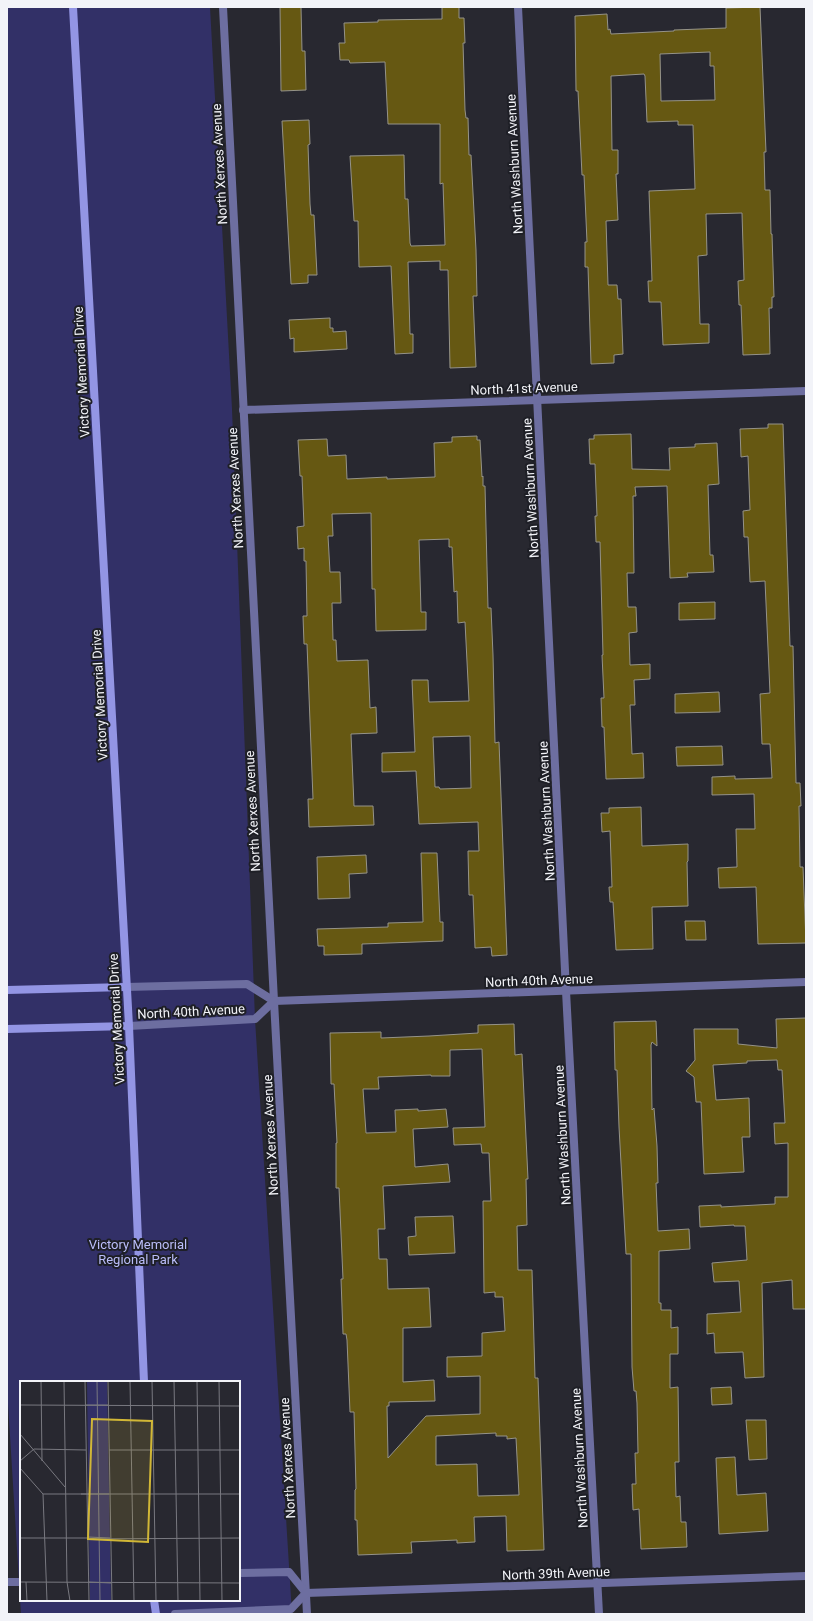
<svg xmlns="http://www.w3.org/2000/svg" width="813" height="1621" font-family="Roboto,sans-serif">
<rect width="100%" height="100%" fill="#282830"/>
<path fill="#323067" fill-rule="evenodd" d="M 7,7 L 210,7 L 232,409 L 255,1019 L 292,1614 L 21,1614 L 7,1387 ZM 21,1382 L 239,1382 L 239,1600 L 21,1600 Z"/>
<g fill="#665812" stroke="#959389" fill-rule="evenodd">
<path d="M 280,7 L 301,7 L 302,51 L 305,51 L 306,90 L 281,91 Z"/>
<path d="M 442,7 L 459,7 L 459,18 L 464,18 L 465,43 L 463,43 L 465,110 L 466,118 L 468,118 L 469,155 L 471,155 L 476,250 L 477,296 L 473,296 L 476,367 L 450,368 L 448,270 L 440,270 L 440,261 L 408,262 L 410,334 L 413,334 L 413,353 L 395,354 L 391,266 L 359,267 L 358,221 L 354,221 L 350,156 L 404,155 L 405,199 L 408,199 L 410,243 L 411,246 L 445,245 L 443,183 L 440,184 L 440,124 L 388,124 L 385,62 L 350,63 L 349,60 L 340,60 L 339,43 L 345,43 L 344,23 L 378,22 L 378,20 L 442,19 Z"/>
<path d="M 760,7 L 766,152 L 764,152 L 765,190 L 770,190 L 771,234 L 772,234 L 774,297 L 772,297 L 772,308 L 769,308 L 770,354 L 743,355 L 741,305 L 739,305 L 738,281 L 744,280 L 742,213 L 706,214 L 707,255 L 698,256 L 700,324 L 709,324 L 709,343 L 663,345 L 661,302 L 649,302 L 648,281 L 652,281 L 649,191 L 695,189 L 693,125 L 678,125 L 678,121 L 647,122 L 645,76 L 644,74 L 611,76 L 612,150 L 618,150 L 618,174 L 616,174 L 618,220 L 606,221 L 608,285 L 617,285 L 618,299 L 621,299 L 623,354 L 614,355 L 614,363 L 591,364 L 588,267 L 585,267 L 585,242 L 587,242 L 584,175 L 582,175 L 578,91 L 576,91 L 575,16 L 607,14 L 608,30 L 610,29 L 611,34 L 674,31 L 674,30 L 726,28 L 726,8 ZM 710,52 L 710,66 L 714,66 L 715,100 L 661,101 L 660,54 Z"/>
<path d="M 309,120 L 310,144 L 308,145 L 310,204 L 311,215 L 314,215 L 317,275 L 308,275 L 308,283 L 291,284 L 282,121 Z"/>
<path d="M 330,318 L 330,328 L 333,328 L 333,332 L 346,331 L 347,349 L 294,352 L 294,338 L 290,339 L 289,320 Z"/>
<path d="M 768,424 L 783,424 L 790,646 L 793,646 L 796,783 L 800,783 L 801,806 L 799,806 L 800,867 L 803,867 L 806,943 L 758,944 L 756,887 L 719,888 L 718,868 L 737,867 L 736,829 L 755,829 L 754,794 L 712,795 L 712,777 L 735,776 L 735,779 L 772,778 L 770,744 L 762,744 L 760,694 L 770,693 L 765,581 L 750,582 L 748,537 L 744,537 L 743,511 L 750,510 L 748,456 L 741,457 L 740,429 L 768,428 Z"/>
<path d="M 631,434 L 632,469 L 670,470 L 669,448 L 695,447 L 695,444 L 717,443 L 719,484 L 708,485 L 710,555 L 713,555 L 714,572 L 687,573 L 688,577 L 670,578 L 667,486 L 635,487 L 636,496 L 633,496 L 634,573 L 627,573 L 628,607 L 636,607 L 637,632 L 629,633 L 630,665 L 650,664 L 650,679 L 634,680 L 635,705 L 630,705 L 632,754 L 643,753 L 644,778 L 606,779 L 604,727 L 602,727 L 601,698 L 604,698 L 602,655 L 603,655 L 600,542 L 596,542 L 595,516 L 597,516 L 595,464 L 590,464 L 589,439 L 594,439 L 594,435 Z"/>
<path d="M 477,436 L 477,440 L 480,440 L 482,477 L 483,476 L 483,486 L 485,486 L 488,608 L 491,608 L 493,655 L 495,743 L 499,742 L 507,955 L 492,956 L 491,947 L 475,948 L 473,895 L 469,895 L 468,851 L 479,851 L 478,822 L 419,824 L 416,771 L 382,772 L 382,753 L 415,752 L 412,680 L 428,680 L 429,702 L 469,701 L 465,622 L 458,623 L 457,591 L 454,592 L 452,547 L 449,547 L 449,539 L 419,540 L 421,612 L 426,612 L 426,630 L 376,631 L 375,589 L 372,589 L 371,513 L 332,514 L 333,536 L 328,536 L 330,572 L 340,572 L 341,603 L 332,603 L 333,640 L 336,640 L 337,661 L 368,660 L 370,708 L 376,707 L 377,733 L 351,734 L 354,806 L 373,806 L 374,825 L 309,827 L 308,799 L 313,799 L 307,644 L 304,644 L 303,616 L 307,616 L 306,561 L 304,561 L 304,548 L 298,549 L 297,527 L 304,526 L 302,476 L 300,476 L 298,440 L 327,439 L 328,456 L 346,455 L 347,479 L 387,477 L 387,479 L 435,477 L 434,443 L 452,442 L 452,437 ZM 470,736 L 471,788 L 440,789 L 439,787 L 435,787 L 433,737 Z"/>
<path d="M 715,602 L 715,619 L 679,620 L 679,603 Z"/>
<path d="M 719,692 L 720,712 L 675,713 L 675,694 Z"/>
<path d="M 722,746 L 723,765 L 677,766 L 676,747 Z"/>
<path d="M 641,807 L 642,846 L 688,844 L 688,861 L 687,862 L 688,906 L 652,907 L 653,949 L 616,950 L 613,902 L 610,902 L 609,887 L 612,887 L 610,831 L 602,832 L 601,813 L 609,813 L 609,808 Z"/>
<path d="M 421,853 L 437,853 L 440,922 L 443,922 L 443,941 L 362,944 L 362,954 L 324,955 L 324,946 L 318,946 L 317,929 L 388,927 L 388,923 L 423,922 Z"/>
<path d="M 366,855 L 367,873 L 349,874 L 350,898 L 318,899 L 317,857 Z"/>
<path d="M 685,921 L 705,921 L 706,940 L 686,940 Z"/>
<path d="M 806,1018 L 806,1309 L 793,1309 L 792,1280 L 762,1283 L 764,1377 L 745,1378 L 743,1352 L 715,1353 L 714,1333 L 707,1334 L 707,1314 L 741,1312 L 739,1281 L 714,1282 L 712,1263 L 747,1260 L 745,1226 L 734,1226 L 734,1225 L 700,1227 L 699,1206 L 721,1205 L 721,1207 L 775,1204 L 775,1197 L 788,1197 L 788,1143 L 775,1144 L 774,1123 L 785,1123 L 782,1070 L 778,1070 L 777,1060 L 747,1061 L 747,1063 L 713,1065 L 716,1100 L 749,1098 L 750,1137 L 742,1137 L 744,1172 L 704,1174 L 701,1102 L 696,1102 L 694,1077 L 686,1071 L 695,1060 L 694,1029 L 738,1029 L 738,1044 L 777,1048 L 776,1019 Z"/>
<path d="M 656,1021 L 657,1046 L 652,1042 L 651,1045 L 652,1110 L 654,1108 L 657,1146 L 658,1183 L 656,1183 L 658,1231 L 689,1229 L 690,1249 L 659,1251 L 659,1303 L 661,1303 L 661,1310 L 671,1310 L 671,1328 L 678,1327 L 678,1354 L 670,1354 L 670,1388 L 678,1387 L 679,1462 L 675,1462 L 676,1497 L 680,1496 L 681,1522 L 686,1522 L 687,1547 L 641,1549 L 639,1509 L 633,1510 L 632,1484 L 636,1484 L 635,1453 L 638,1453 L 637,1403 L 636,1391 L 634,1391 L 632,1367 L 631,1254 L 626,1254 L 619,1127 L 617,1070 L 615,1070 L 614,1022 Z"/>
<path d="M 514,1024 L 515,1055 L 522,1054 L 528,1179 L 526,1179 L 527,1225 L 517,1226 L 518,1270 L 532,1270 L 535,1378 L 538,1378 L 544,1550 L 507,1551 L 506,1516 L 474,1517 L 475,1542 L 457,1543 L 457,1540 L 411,1542 L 412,1553 L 358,1555 L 357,1520 L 355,1520 L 355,1490 L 356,1489 L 354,1412 L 350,1412 L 347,1340 L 346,1334 L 343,1334 L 341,1279 L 343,1279 L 339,1188 L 336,1188 L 336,1143 L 337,1143 L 334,1084 L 331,1084 L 330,1033 L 381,1032 L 381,1038 L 429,1036 L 478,1033 L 478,1025 ZM 482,1049 L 485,1127 L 453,1128 L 454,1145 L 481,1144 L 482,1153 L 489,1153 L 491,1201 L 483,1201 L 484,1293 L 495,1292 L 495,1297 L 503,1297 L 505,1331 L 482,1333 L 482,1356 L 447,1357 L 447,1377 L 480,1376 L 480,1414 L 426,1416 L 388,1458 L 387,1406 L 389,1406 L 389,1402 L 435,1401 L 434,1380 L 403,1382 L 403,1328 L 431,1327 L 429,1288 L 388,1289 L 387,1259 L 379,1259 L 378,1229 L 385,1229 L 383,1186 L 450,1182 L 448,1164 L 415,1167 L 413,1129 L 448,1127 L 446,1109 L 418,1111 L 418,1109 L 395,1110 L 396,1132 L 366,1133 L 363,1089 L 379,1089 L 378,1077 L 431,1075 L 431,1076 L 450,1076 L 450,1050 ZM 496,1433 L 496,1436 L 507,1436 L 507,1439 L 516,1438 L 519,1495 L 478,1496 L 477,1464 L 436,1465 L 436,1436 Z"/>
<path d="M 453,1216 L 455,1253 L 409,1255 L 408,1237 L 416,1236 L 415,1217 Z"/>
<path d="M 731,1387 L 732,1404 L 712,1405 L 711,1388 Z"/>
<path d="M 746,1420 L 766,1420 L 767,1459 L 749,1460 Z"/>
<path d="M 735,1457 L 737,1495 L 766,1493 L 768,1531 L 719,1534 L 716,1458 Z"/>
</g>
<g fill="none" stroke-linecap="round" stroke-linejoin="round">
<g stroke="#6d6ea0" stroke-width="8">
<path d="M 223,7 L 274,1001 L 307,1614"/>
<path d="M 518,7 L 566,991 L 599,1614"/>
<path d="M 243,410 L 806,391"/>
<path d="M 126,987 L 247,984 L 274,1001 L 806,982"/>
<path d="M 129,1026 L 255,1019 L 274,1001"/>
<path d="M 239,1573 L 289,1572 L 306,1593"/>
<path d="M 7,1582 L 21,1582"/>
<path d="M 175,1614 L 291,1609 L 306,1593 L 806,1576"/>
</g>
<g stroke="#9395e4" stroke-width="8">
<path d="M 73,7 L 129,1026 L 144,1382"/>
<path d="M 7,990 L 126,987"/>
<path d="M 7,1029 L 129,1026"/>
<path d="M 154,1600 L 156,1614"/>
</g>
</g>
<g text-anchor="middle" stroke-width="4" stroke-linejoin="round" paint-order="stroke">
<g font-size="13" fill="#f2f3f8" stroke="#1e1f26">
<text transform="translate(219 164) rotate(-93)" y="5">North Xerxes Avenue</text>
<text transform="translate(514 164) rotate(-93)" y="5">North Washburn Avenue</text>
<text transform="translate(81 372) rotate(-93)" y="5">Victory Memorial Drive</text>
<text transform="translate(524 388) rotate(-2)" y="5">North 41st Avenue</text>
<text transform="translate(235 488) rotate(-93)" y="5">North Xerxes Avenue</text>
<text transform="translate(530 488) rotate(-93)" y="5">North Washburn Avenue</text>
<text transform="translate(99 695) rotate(-93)" y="5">Victory Memorial Drive</text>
<text transform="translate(252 811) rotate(-93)" y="5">North Xerxes Avenue</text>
<text transform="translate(546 811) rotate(-93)" y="5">North Washburn Avenue</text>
<text transform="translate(539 980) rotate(-2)" y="5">North 40th Avenue</text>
<text transform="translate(191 1011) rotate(-3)" y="5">North 40th Avenue</text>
<text transform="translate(116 1019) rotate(-93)" y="5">Victory Memorial Drive</text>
<text transform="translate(270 1135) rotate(-93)" y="5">North Xerxes Avenue</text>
<text transform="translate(562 1135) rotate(-93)" y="5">North Washburn Avenue</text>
<text transform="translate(287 1458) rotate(-93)" y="5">North Xerxes Avenue</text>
<text transform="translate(579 1458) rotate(-93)" y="5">North Washburn Avenue</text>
<text transform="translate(556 1573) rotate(-2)" y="5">North 39th Avenue</text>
</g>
<g font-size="13" fill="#babdf9" stroke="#1e1f26">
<text x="138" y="1249">Victory Memorial<tspan x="138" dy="15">Regional Park</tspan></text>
</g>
</g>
<g transform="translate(20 1381)">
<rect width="220" height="220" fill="#282830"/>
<path d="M 67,0 L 87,0 L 91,220 L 70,220 Z" fill="#323067"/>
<path fill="none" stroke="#797980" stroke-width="1" d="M 21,0 L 22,80M 44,0 L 47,201 L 50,220M 65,0 L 69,220M 77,0 L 80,220M 88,0 L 92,220M 110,0 L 114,220M 132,0 L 136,220M 154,0 L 158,220M 177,0 L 180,220M 199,0 L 202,220M 0,24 L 220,25M 66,24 L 88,24M 0,53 L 45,106M 89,69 L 220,69M 0,80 L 14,68 L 66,69M 0,87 L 23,113M 23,113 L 220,113M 23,113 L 27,220M 61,113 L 89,113M 0,142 L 0,189M 68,156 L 90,157M 1,157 L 68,157M 68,158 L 220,157M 0,201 L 220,202M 6,201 L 7,220M 68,201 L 91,202"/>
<path fill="#d1b736" fill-opacity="0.15" stroke="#d1b736" stroke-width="2" d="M 72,38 L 132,40 L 128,161 L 68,158 Z"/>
<rect width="220" height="220" fill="none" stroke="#f2f3f8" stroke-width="2"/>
</g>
<rect width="813" height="1621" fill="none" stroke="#f2f3f8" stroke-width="16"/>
</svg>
